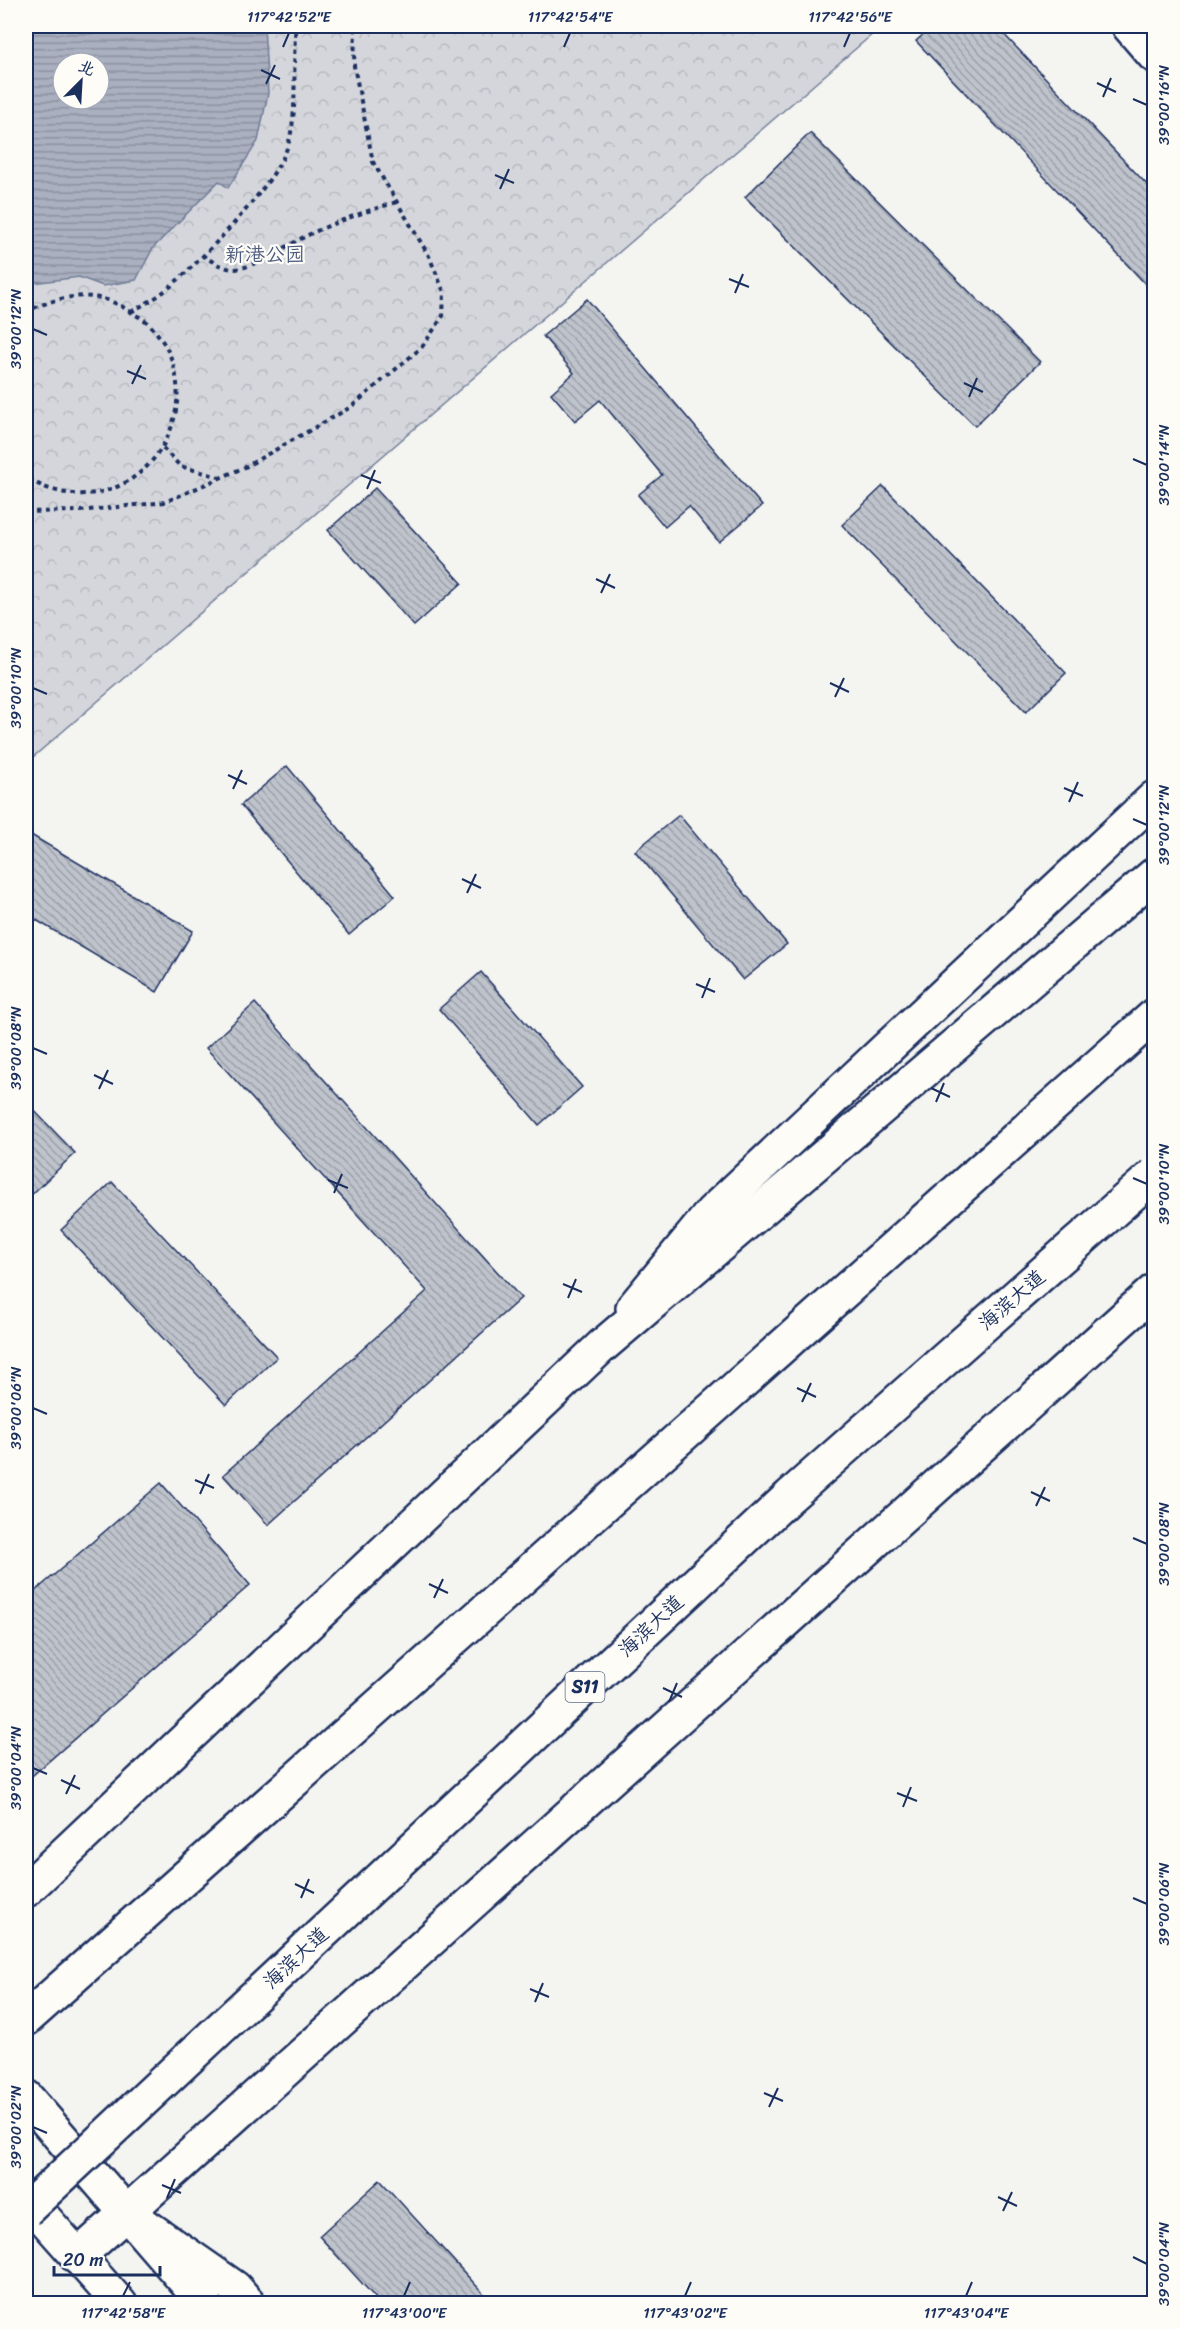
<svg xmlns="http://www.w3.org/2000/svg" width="1180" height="2329" viewBox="0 0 1180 2329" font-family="Sriracha,'LXGW WenKai TC',sans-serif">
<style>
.forest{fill:url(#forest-crowns);stroke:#78829c;stroke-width:1.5;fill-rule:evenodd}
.water{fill:url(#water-rules);stroke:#717c98;stroke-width:1.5;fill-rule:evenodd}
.building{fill:url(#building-back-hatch);stroke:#1b2f5e;stroke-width:1.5}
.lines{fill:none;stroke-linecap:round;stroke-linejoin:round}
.minor-casing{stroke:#1b2f5e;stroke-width:38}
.secondary-casing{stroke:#1b2f5e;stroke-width:38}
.primary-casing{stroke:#1b2f5e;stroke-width:38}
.motorway-casing{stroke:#1b2f5e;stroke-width:38}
.path{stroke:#1b2f5e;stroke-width:4;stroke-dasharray:4.5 4.5;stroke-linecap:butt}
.minor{stroke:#fdfcf7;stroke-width:33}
.secondary{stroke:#fdfcf7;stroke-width:33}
.primary{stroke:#fdfcf7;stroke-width:33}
.motorway{stroke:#fdfcf7;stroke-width:33}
.motorway-bridge-casing{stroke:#1b2f5e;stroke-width:38;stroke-linecap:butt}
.motorway-bridge{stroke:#fdfcf7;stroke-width:33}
.ticks{fill:none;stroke:#1b2f5e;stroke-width:2}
.labels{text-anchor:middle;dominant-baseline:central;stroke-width:4.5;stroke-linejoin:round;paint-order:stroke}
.shield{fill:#fdfcf7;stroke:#5f6c8c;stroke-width:1.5}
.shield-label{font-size:18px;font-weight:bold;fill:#1b2f5e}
.park-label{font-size:20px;fill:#49597d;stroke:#fdfcf7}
.street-label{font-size:20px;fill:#1b2f5e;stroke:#fdfcf7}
.neatline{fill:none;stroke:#1b2f5e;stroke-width:2}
.ticks-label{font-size:15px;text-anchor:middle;fill:#1b2f5e}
</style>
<defs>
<pattern id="forest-crowns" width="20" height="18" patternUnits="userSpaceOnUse" patternTransform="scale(1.5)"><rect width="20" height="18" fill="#d4d6db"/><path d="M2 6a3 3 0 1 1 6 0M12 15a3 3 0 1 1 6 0" fill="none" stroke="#b5b8be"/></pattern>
<pattern id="water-rules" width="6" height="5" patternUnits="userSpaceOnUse" patternTransform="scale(1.5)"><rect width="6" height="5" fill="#aab0bf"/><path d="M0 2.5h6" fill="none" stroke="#8a909e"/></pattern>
<pattern id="building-back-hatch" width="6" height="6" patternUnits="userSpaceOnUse" patternTransform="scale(1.5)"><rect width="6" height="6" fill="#bfc3cc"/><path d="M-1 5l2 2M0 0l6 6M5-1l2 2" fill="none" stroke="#9a9fa9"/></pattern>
</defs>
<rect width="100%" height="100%" fill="#f4f4f1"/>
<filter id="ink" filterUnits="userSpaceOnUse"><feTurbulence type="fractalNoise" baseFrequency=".0167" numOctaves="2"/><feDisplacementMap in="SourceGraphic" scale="12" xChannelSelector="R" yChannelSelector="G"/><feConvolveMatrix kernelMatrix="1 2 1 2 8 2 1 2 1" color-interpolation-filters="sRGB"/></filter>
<g filter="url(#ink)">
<path class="forest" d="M 26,26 L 882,26 L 26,763 ZM 63,63 L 99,63 L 99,99 L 63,99 Z"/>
<path class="water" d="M 26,26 L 264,26 L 268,93 L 258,141 L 228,188 L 219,181 L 153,248 L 136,280 L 103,286 L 79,277 L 26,284 ZM 63,63 L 99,63 L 99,99 L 63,99 Z"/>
<g class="building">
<polygon points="933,26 996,26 1154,192 1154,293 916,41"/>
<polygon points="810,133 1040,362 975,426 745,197"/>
<polygon points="587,299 762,506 719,542 689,506 665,527 638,495 662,475 600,400 575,421 551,393 574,373 543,336"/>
<polygon points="883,486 1066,673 1026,712 842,525"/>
<polygon points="375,488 462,583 414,626 328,530"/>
<polygon points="287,766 395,896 349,935 241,805"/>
<polygon points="679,815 787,944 743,980 635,851"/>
<polygon points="26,832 193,931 157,992 26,914"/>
<polygon points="481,972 582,1087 539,1125 439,1009"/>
<polygon points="255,1003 521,1298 268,1525 223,1475 427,1291 206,1048"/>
<polygon points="26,1102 75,1153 26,1200"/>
<polygon points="112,1182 277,1357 226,1405 61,1230"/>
<polygon points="161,1483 250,1585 26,1781 26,1599"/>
<polygon points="380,2180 493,2304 381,2304 319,2236"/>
</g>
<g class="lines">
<g class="minor-casing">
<g id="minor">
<polyline points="633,1308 712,1212 1154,798"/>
<polyline points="143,2224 235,2288 249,2304"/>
</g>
</g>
<g class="secondary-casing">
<polyline id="secondary" points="1129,26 1154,55"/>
</g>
<g class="primary-casing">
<g id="primary">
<polyline points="26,2097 205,2304"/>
<polyline points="26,2198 120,2304"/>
</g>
</g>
<g class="motorway-casing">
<g id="motorway">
<polyline points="26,1890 602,1346 1154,875"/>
<polyline points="26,2019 1154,1016"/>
<polyline points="77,2257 1154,1291"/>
</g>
</g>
<g class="path">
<path d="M 202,255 C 212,261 222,269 235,269 C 256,267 286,246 306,236 C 335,222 366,211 397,202"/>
<path d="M 26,312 C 59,295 96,288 129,311 C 135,315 143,318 148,323 C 221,397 147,521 50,489 C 42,487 33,481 26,477"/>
<path d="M 131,312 C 141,306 153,300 162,293 C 193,270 276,184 287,148 C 300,108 291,66 296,26"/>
<polyline points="163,448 180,466 219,477"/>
<polyline points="26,512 80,511 165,502 245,467 351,407 422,347 443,316 444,292 429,256 373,162 354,66 355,26"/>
</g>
<use href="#minor" class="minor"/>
<use href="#secondary" class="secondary"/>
<use href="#primary" class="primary"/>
<use href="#motorway" class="motorway"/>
<g class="motorway-bridge-casing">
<polyline id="motorway-bridge" points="26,2210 790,1496 1154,1175"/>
</g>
<use href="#motorway-bridge" class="motorway-bridge"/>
</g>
</g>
<path class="ticks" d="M 283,47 L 289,33M 564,47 L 570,33M 844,47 L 850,33M 261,70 L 280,79M 1097,83 L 1116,92M 266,84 L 275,65M 1103,97 L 1111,78M 1133,99 L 1147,105M 495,175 L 514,183M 500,189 L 509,169M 729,279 L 749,287M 735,293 L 743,274M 33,329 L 47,335M 127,371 L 146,379M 964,383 L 983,392M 132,384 L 141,365M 969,397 L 977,378M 1133,459 L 1147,465M 361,475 L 381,483M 367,489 L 375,470M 596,579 L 615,588M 601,593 L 610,574M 830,683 L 849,692M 33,688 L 47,694M 835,697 L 844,678M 228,775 L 247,784M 1064,788 L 1083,796M 233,789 L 242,770M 1069,802 L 1078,782M 1133,819 L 1147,825M 462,879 L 481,888M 467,893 L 476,874M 696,984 L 715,992M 702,998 L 710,978M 33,1048 L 47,1054M 94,1075 L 113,1084M 931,1088 L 950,1097M 99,1089 L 108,1070M 936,1102 L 944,1083M 1133,1178 L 1147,1184M 328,1180 L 348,1188M 334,1193 L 342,1174M 563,1284 L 582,1292M 568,1298 L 576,1279M 797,1388 L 816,1397M 802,1402 L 811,1383M 33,1408 L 47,1414M 195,1480 L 214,1488M 1031,1492 L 1050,1501M 200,1494 L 209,1474M 1036,1506 L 1045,1487M 1133,1538 L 1147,1544M 429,1584 L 448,1593M 434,1598 L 443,1579M 663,1688 L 682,1697M 669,1702 L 677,1683M 33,1768 L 47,1774M 61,1780 L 80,1789M 897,1793 L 917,1801M 66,1794 L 75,1775M 903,1807 L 911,1787M 295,1884 L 314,1893M 301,1898 L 309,1879M 1133,1898 L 1147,1904M 530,1989 L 549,1997M 535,2002 L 543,1983M 764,2093 L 783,2101M 769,2107 L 778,2088M 33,2127 L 47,2133M 162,2185 L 181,2193M 998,2197 L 1017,2206M 167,2198 L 175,2179M 1003,2211 L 1012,2192M 1133,2257 L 1147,2264M 123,2296 L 130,2282M 404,2296 L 410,2282M 685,2296 L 691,2282M 966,2296 L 972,2282"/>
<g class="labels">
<rect class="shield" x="565.5" y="1672" width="39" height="30" rx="4.5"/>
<g class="shield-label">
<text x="585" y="1687">S11</text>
</g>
<g class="park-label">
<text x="265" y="254">新港公园</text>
</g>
<g class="street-label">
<text transform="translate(1012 1300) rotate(-41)">海滨大道</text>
<text transform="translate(651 1626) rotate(-43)">海滨大道</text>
<text transform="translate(296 1958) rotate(-43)">海滨大道</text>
</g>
</g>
<rect width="1180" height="2329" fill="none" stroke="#fdfcf7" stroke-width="66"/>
<g transform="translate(81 81) rotate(24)"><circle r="28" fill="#fdfcf7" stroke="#a3aaba" stroke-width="1.5"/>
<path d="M0-4.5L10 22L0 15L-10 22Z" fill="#1b2f5e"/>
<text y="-9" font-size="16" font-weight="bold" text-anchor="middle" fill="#1b2f5e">北</text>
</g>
<path d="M54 2266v9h106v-9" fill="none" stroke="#1b2f5e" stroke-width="3"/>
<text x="63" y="2266" font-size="18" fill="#1b2f5e" stroke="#fdfcf7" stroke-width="4.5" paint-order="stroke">20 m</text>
<rect x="33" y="33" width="1114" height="2263" class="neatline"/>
<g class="ticks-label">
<text x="289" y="22">117°42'52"E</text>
<text x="570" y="22">117°42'54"E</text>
<text x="850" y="22">117°42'56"E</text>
<text transform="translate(1164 105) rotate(-90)" y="5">39°00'16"N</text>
<text transform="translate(16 329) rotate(-90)" y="5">39°00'12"N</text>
<text transform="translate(1164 465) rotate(-90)" y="5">39°00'14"N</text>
<text transform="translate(16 688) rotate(-90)" y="5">39°00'10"N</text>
<text transform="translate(1164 825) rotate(-90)" y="5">39°00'12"N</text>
<text transform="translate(16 1048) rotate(-90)" y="5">39°00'08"N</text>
<text transform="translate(1164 1184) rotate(-90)" y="5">39°00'10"N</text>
<text transform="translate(16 1408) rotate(-90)" y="5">39°00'06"N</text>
<text transform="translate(1164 1544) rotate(-90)" y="5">39°00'08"N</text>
<text transform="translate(16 1768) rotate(-90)" y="5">39°00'04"N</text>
<text transform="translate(1164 1904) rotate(-90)" y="5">39°00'06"N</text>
<text transform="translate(16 2127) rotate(-90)" y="5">39°00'02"N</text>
<text transform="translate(1164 2264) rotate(-90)" y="5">39°00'04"N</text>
<text x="123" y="2318">117°42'58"E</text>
<text x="404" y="2318">117°43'00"E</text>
<text x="685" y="2318">117°43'02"E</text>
<text x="966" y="2318">117°43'04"E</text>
</g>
</svg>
